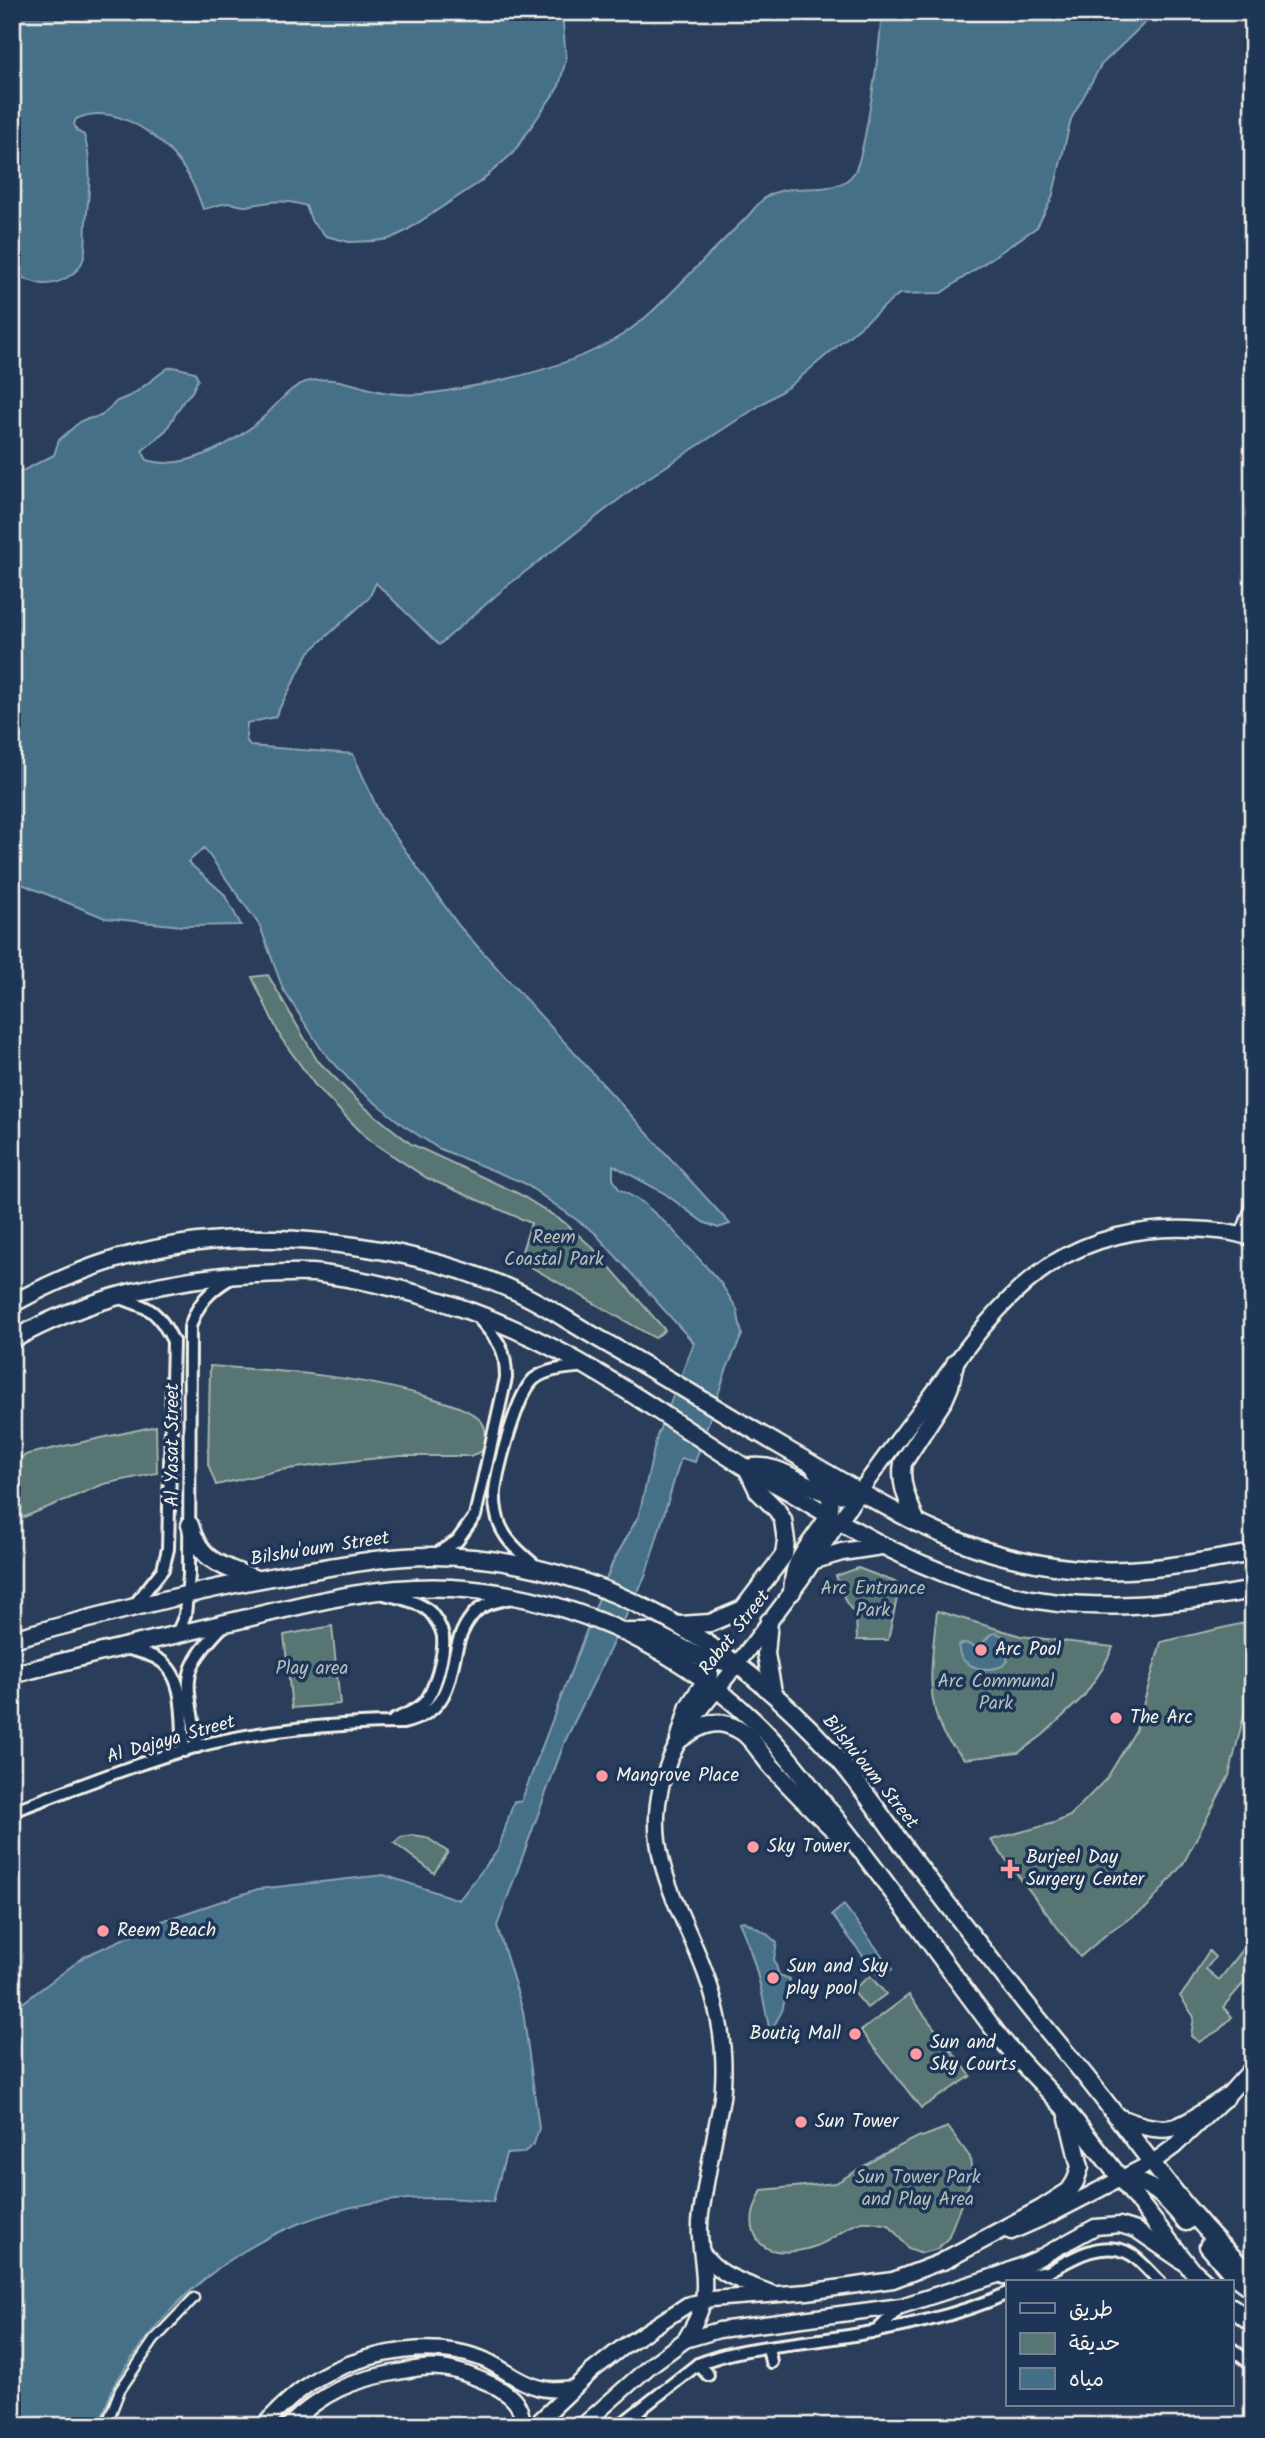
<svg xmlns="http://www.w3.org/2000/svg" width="1265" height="2438" viewBox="0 0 1265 2438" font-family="Kalam,'Playpen Sans Arabic',sans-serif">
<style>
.green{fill:#577573;stroke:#a6b3ae;stroke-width:2}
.water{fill:#446f88;stroke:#8aa3ae;stroke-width:2}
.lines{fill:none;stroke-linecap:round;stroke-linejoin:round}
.pedestrian-casing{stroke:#f4f1e8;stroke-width:13}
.minor-casing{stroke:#f4f1e8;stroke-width:16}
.tertiary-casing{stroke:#f4f1e8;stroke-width:19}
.secondary-casing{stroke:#f4f1e8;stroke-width:21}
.pedestrian{stroke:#1d3557;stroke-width:8}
.minor{stroke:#1d3557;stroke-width:10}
.tertiary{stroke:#1d3557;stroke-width:14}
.secondary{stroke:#1d3557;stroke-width:16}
.poi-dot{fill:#ff9aa2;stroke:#1d3557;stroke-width:2.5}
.labels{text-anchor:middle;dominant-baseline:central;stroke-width:7;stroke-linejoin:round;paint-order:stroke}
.park-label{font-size:19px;fill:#b5bfb9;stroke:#1d3557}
.street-label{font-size:19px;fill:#f4f1e8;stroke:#1d3557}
.poi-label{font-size:19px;fill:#f4f1e8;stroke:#1d3557;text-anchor:start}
</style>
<rect width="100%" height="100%" fill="#2a3e5b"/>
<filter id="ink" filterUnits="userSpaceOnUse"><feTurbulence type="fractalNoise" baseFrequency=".0143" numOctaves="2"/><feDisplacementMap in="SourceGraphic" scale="14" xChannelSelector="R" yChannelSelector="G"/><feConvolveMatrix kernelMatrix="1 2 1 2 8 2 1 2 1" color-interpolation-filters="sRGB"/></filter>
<g filter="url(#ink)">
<g class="green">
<polygon points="268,975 317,1060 362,1105 411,1144 519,1194 564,1222 593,1248 665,1330 655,1338 519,1260 531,1223 427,1178 369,1140 315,1085 281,1038 252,977"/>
<path d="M 210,1366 C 285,1371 360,1376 432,1398 C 447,1403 468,1408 480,1420 C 488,1427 485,1440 485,1450 L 470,1456 L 400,1456 L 360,1460 L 280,1470 L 216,1485 L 208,1464 Z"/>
<polygon points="156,1426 157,1473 104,1484 12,1522 12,1462 28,1454"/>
<polygon points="858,1568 900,1584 888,1640 857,1640 856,1616 846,1602 836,1576"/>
<path d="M 937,1611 L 1021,1636 L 1113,1647 L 1103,1668 L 1084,1696 L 1043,1735 L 1018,1753 L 964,1759 C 958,1751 948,1742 943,1733 C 924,1695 933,1651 937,1611 Z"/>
<polygon points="1253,1621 1253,1678 1229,1776 1183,1864 1147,1907 1109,1932 1080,1957 991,1840 1054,1823 1070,1816 1107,1778 1136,1730 1161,1642"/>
<polygon points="332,1626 340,1704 292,1708 284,1635"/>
<polygon points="412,1835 426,1837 448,1852 434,1873 394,1843 401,1837"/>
<path d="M 1253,1937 L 1253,1972 L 1223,2007 L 1232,2017 L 1219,2030 L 1199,2042 L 1191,2036 L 1194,2017 L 1180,1996 C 1194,1982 1197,1967 1209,1951 L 1215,1957 L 1206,1969 L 1219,1980 Z"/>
<polygon points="870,1976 886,1994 867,2008 852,1990"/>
<polygon points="909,1995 971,2076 921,2108 861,2031"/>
<path d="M 948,2127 L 970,2157 L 972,2176 L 948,2238 L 937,2249 L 922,2253 L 908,2248 L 889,2225 C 881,2224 869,2221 862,2222 C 848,2225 836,2237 823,2243 C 807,2251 770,2259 758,2240 C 747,2223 754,2207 762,2190 L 836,2183 L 884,2154 L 920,2136 L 922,2137 Z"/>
</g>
<g class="water">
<path d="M 12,12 L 562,12 L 566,59 L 559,86 L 513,153 L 480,182 L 404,232 L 389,239 L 375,241 L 349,242 L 326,236 L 312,222 L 306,206 C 285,198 268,202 246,206 C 241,206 236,204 230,203 C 221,203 212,208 203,209 C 199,197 194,186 188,175 C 167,140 118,100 76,119 L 74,124 L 77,131 L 84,135 C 93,165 89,192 86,222 C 85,234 87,249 83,260 C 78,275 57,285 43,284 C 32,283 21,277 12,272 Z"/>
<path d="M 881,12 L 1156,12 L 1101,65 L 1071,119 L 1052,198 L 1037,227 L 941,293 L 899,294 L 791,385 L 639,484 L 508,585 L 439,645 L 376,583 L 369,598 L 309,652 L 275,717 L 247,723 L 246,739 L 250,746 L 353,754 L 380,815 L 459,926 L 730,1224 L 718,1228 L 703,1222 L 664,1193 L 613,1165 L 613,1179 L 619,1189 L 642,1202 L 670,1227 L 720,1282 L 737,1309 L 742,1335 L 727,1368 L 695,1462 L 681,1458 L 645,1577 L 565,1741 L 497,1926 L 523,2011 L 539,2128 L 534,2144 L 523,2153 L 506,2154 L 493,2202 C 337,2181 199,2246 117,2381 C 109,2394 105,2411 99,2426 L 12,2426 L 12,2011 L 85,1956 L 165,1920 L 258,1889 L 384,1875 L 459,1900 L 498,1850 L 514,1801 L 521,1802 L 612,1564 L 639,1515 L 657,1436 L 694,1343 L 594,1232 L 524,1183 L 438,1148 L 403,1125 L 357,1088 L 322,1050 L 283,989 L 260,926 L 204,848 L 188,862 L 224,894 L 241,925 L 182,926 L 105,918 L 12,880 L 12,476 L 54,455 L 59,440 L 75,426 L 83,420 L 101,416 L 117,401 L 132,395 L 168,368 L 174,367 L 195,372 L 198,379 L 192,392 L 184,400 L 166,430 L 142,451 L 147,460 C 185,473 239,440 266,415 C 278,403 290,387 306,382 C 334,374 357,387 383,392 C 407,397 433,394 457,389 C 510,380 576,365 622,335 C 647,319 667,297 688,276 C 708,255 728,236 748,216 C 754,209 759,202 766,197 C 794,179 835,200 854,173 C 865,157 882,36 881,12 Z"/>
<path d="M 997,1633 L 1002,1636 L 1003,1648 L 1008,1661 C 998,1673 970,1671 961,1657 C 959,1654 959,1649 958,1645 L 966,1643 L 972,1646 L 980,1646 L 991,1634 Z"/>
<polygon points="844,1905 892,1969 880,1978 832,1915"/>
<path d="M 744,1921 L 766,1933 L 777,1943 L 774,1959 L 779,1975 L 790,1979 L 782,2011 L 770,2033 C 763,1995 755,1957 739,1922 Z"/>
</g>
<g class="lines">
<g class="pedestrian-casing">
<polyline id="pedestrian" points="106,2426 120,2390 154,2340 194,2298"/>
</g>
<g class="minor-casing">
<g id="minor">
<path d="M 117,1297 C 150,1308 157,1309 173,1341 L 168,1549 L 163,1569 L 132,1608"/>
<path d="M 436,1554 L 457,1541 L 475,1516 L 506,1378 C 506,1345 496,1339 476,1315"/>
<path d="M 538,1568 C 527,1558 511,1546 504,1533 C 497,1522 494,1504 495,1491 C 498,1467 517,1394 534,1379 C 548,1368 569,1368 586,1366"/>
<path d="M 384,1594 C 400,1598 418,1601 430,1612 C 436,1619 441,1627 443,1636 C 445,1653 435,1692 423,1704 C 414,1712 404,1715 394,1720"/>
<path d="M 177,1634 L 185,1615 L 189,1575 L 190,1327 C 197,1304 210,1290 231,1278"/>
<path d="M 124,1647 C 134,1651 147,1653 156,1658 C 187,1674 181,1720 184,1751"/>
<path d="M 197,1747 C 189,1681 174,1675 226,1623"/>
<path d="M 12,1811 C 73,1789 133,1764 195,1747 C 259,1730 337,1723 403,1723 C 467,1707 441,1653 472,1616 C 481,1604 497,1601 511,1598"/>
<polyline points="1004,2278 1043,2272"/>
<path d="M 1030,2282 C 1058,2268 1099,2234 1132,2255 C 1142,2262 1151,2273 1160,2282"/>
<polyline points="876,2332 901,2306"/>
<polyline points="768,2347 771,2362"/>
<polyline points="1232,2349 1253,2366"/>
<polyline points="698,2364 708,2375"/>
<path d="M 619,2426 L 698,2364 C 736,2348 779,2346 820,2340 C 881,2332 952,2319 1008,2293"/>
</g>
</g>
<g class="tertiary-casing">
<g id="tertiary">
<polyline points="1243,1235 1253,1209"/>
<polyline points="1011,2232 1054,2213 1153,2162 1175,2146 1226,2097 1253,2067"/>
<path d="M 702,2252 C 719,2277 745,2282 771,2293"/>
<path d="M 685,2340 C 692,2328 701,2314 703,2300 C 708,2272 696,2242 701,2214 C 705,2186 711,2157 716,2129 C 718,2115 723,2101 723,2086 C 725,2056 721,2023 712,1993 C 692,1923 642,1865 661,1787 C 671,1741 699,1712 727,1677 C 750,1647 774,1616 797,1585 C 813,1564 825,1541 841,1519 C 869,1477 900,1437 930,1397 C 965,1349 1002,1297 1051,1264 C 1092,1238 1141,1227 1189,1229 C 1211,1230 1232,1231 1253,1239"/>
<path d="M 263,2426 C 282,2405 304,2384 329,2372 C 375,2351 432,2341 480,2358 C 500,2365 516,2382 537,2387 C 548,2391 562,2389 574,2388"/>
<path d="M 288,2426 C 323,2392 351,2380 398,2372 C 412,2369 427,2366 441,2368 C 459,2370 477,2378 493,2385 C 510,2394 524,2405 522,2426"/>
<polyline points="534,2426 592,2371 624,2346 687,2305 711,2299 807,2292 893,2280 951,2258"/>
<polyline points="582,2426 651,2365 685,2340 719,2330 901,2306 1001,2274 1037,2259 1095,2227 1120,2225 1136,2230 1181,2261"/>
</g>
</g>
<g class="secondary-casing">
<g id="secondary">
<path d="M 12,1304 C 54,1281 96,1263 142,1252 C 257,1224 407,1243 515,1291 C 543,1303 569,1322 596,1337 C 664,1376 730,1417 798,1456 C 864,1494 932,1538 1008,1557 C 1045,1566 1088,1572 1127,1570 C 1169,1568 1212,1560 1253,1553"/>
<path d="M 12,1340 C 85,1299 172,1277 255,1274 C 277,1274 300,1271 322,1274 C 388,1283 453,1302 514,1329 C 596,1365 668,1419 743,1466 C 759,1476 775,1483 790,1492 C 859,1534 922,1571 1001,1592 C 1083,1615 1170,1605 1253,1590"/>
<path d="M 747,1468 C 790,1459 813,1506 859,1492"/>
<path d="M 917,1523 C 909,1503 899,1484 903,1463 L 944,1400 L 950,1386 L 955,1363"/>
<path d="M 190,1525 C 200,1563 224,1566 256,1579"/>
<polyline points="815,1560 842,1552 881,1546"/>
<path d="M 792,1592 C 793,1583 793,1573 797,1565 C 815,1525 851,1516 815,1469"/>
<polyline points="769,1621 766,1654 773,1692"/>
<polyline points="680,1625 710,1623 743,1609 784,1555 786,1541 783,1520 777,1510 758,1491 747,1468"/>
<polyline points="628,1632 651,1632 700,1657 734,1664"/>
<path d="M 12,1639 C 113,1612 215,1585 318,1569 C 357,1563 395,1555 435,1556 C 590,1558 728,1637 831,1751 C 862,1785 888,1826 916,1863 C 970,1934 1025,2004 1082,2072 C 1138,2141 1186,2217 1253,2276"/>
<path d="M 12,1675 C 84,1655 157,1639 230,1622 C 302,1605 377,1584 451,1588 C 564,1594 671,1643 753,1720 C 782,1747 805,1780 830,1811 C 888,1883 941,1959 996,2032 C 1017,2060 1043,2084 1066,2110 C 1109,2162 1149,2216 1191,2269 L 1206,2282"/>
<path d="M 679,1740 C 691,1732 703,1723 719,1723 C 727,1724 737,1728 744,1733 C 756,1743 762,1756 772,1767 C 793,1790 815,1812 837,1833"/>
<polyline points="679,1740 689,1706 710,1674"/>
<path d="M 1120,2118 C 1174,2140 1181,2126 1226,2097"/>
<path d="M 1121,2179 C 1152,2180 1167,2200 1186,2222"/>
<polyline points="1208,2246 1234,2276 1253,2290"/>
<polyline points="943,2261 1041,2209 1069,2191 1075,2182 1080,2167 1068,2118"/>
<polyline points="1232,2307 1253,2324"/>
</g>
</g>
<use href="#pedestrian" class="pedestrian"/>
<use href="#minor" class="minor"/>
<use href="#tertiary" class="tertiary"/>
<use href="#secondary" class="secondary"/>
</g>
</g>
<g class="poi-dot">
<circle cx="981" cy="1650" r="7"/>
<circle cx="1116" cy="1718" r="7"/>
<circle cx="602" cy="1776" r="7"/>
<circle cx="753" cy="1847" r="7"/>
<path d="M1006.5 1858.5h7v7h7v7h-7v7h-7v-7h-7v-7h7z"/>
<circle cx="103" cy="1931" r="7"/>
<circle cx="773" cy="1978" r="7"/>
<circle cx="855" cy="2034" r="7"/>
<circle cx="916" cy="2054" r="7"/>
<circle cx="801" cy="2122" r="7"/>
</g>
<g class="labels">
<g class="park-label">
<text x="554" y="1238">Reem<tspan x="554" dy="22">Coastal Park</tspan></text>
<text x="873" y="1589">Arc Entrance<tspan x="873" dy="22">Park</tspan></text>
<text x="312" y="1669">Play area</text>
<text x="996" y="1682">Arc Communal<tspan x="996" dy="22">Park</tspan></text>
<text x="918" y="2178">Sun Tower Park<tspan x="918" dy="22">and Play Area</tspan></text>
</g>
<g class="street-label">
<text transform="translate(173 1445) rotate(-90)">Al Yasat Street</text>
<text transform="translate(320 1549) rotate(-9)">Bilshu'oum Street</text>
<text transform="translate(735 1633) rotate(-52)">Rabat Street</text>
<text transform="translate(171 1740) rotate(-16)">Al Dajaya Street</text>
<text transform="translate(870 1772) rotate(51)">Bilshu'oum Street</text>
</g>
<g class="poi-label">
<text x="995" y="1650">Arc Pool</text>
<text x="1130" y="1718">The Arc</text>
<text x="616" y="1776">Mangrove Place</text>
<text x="767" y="1847">Sky Tower</text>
<text x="1026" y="1858">Burjeel Day<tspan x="1026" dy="22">Surgery Center</tspan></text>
<text x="117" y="1931">Reem Beach</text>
<text x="787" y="1967">Sun and Sky<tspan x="787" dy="22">play pool</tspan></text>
<text x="841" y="2034" text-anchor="end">Boutiq Mall</text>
<text x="930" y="2043">Sun and<tspan x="930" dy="22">Sky Courts</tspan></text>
<text x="815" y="2122">Sun Tower</text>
</g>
</g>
<rect width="1265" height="2438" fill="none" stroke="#1d3557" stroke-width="42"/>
<rect x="21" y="21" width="1223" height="2396" fill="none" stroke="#f4f1e8" stroke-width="2.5" filter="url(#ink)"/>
<rect x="1006" y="2280" width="228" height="126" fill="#1d3557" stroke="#738091" stroke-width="2"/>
<rect x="1020" y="2303" width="35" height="10" fill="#1d3557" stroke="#738091" stroke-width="2"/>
<text x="1069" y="2316" font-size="21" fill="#f4f1e8">طريق</text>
<rect x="1020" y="2333" width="35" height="21" fill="#577573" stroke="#738091" stroke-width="2"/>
<text x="1069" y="2350" font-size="21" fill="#f4f1e8">حديقة</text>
<rect x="1020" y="2368" width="35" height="21" fill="#446f88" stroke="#738091" stroke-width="2"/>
<text x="1069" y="2386" font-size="21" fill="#f4f1e8">مياه</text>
</svg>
